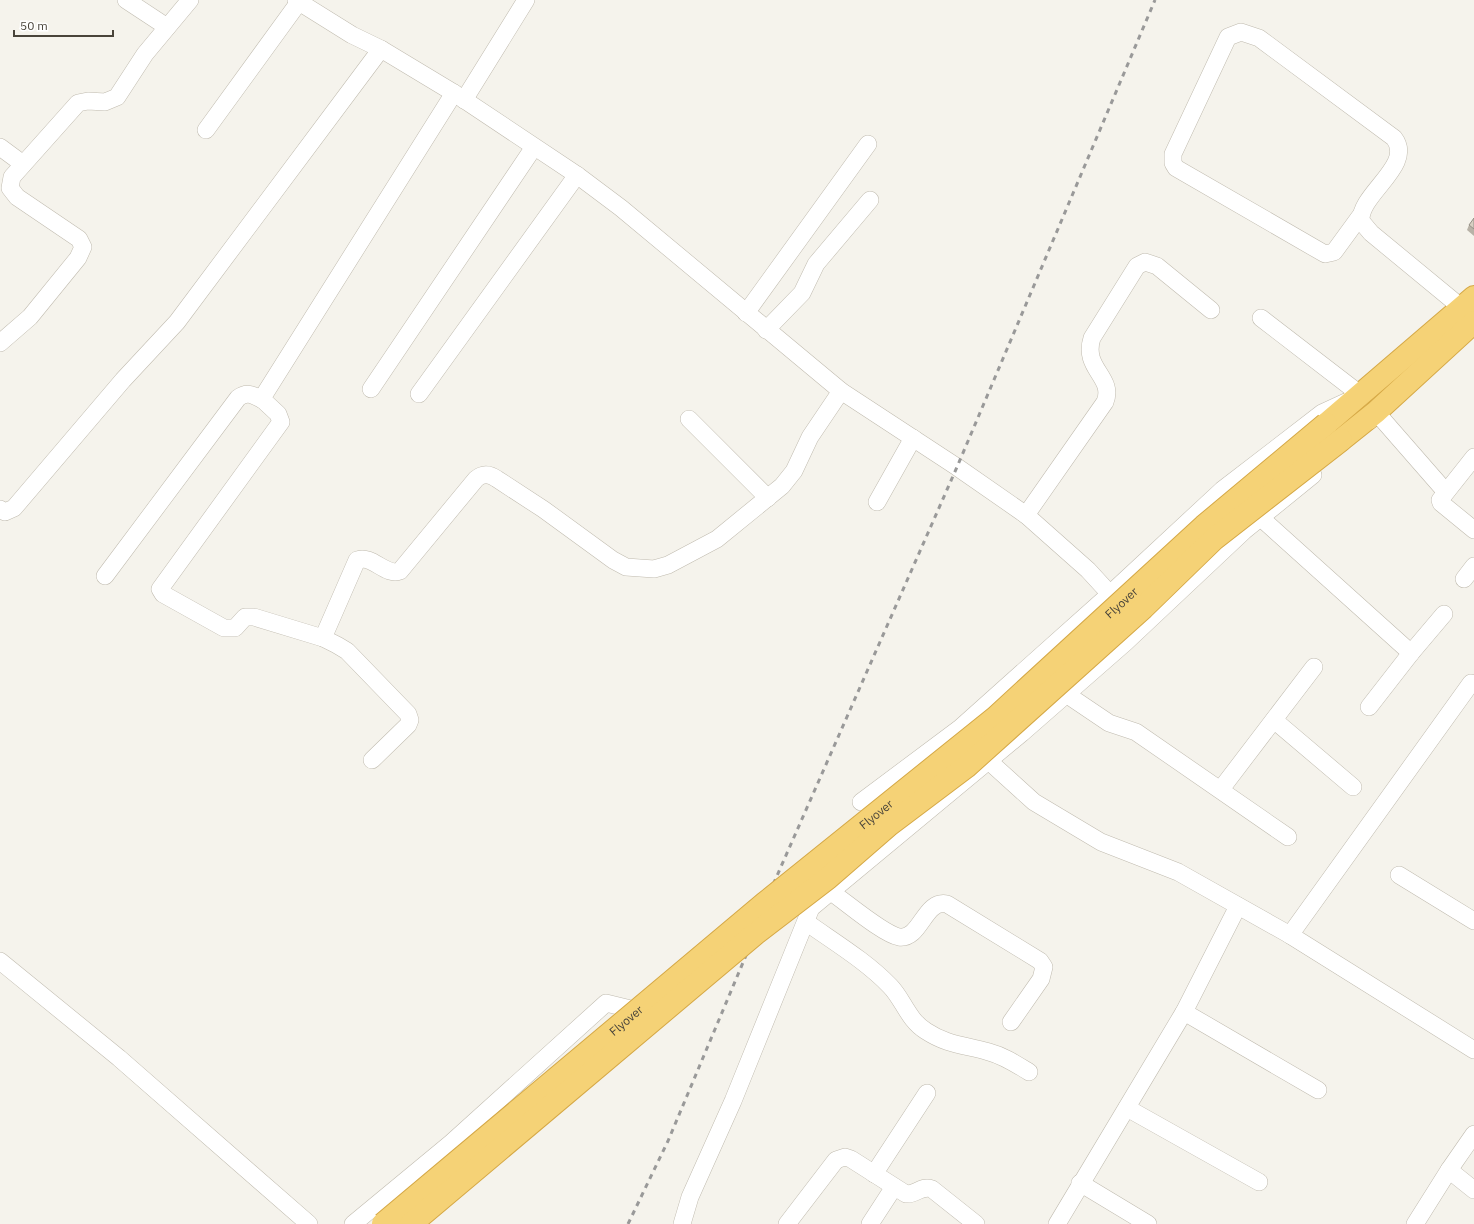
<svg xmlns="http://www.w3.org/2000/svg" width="1474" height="1224" viewBox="0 0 1474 1224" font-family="'IBM Plex Sans',sans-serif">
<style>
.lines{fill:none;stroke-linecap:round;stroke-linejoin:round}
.minor-casing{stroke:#c0bbaf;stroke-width:18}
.highway-casing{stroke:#d5a846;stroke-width:24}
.minor{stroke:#fff;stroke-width:17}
.highway{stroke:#f5d276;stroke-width:22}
.rail{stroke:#999;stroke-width:3;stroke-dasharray:5 5;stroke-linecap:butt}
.highway-bridge-casing{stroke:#d5a846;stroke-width:24;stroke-linecap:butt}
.highway-bridge{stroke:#f5d276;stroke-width:22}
.wall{fill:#b8b2a7}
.building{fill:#d6cfc2;stroke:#969188}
.labels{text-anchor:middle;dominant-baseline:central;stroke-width:3.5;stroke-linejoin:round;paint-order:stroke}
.street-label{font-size:12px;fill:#49443a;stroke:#fff}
</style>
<rect width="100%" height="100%" fill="#f5f3ec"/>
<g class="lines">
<g class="minor-casing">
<g id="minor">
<polyline points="126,0 167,27"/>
<polyline points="296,0 352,35 381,49 454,93 577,175 621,208 841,391 957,467 1026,515 1088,570 1110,594"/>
<polyline points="464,100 526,0"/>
<polyline points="206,130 299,2"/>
<polyline points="0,147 23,164"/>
<path d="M 1361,215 L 1334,252 L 1325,254 L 1176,168 L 1173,163 L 1173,154 L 1228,37 L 1241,32 L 1259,38 L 1394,138 C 1415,165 1359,194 1361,221 L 1371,233 L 1462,308"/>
<polyline points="746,313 868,144"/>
<polyline points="766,330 802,293 816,264 870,200"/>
<polyline points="0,343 30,317 78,258 83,247 79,239 17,197 10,188 12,177 78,103 88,101 105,102 117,97 145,54 190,0"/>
<polyline points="371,389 534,147"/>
<polyline points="419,394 577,175"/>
<polyline points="689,419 768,498"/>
<polyline points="1369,421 1376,412 1445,491"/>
<polyline points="1474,457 1440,500 1441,503 1474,530"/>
<polyline points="877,502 913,438"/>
<polyline points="0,509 5,512 14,508 123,380 177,322 381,49"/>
<path d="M 1026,515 L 1105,402 C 1115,377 1082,369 1092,338 L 1137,266 L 1145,262 L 1157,266 L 1211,310"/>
<polyline points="1261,518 1411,653"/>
<path d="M 105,576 L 238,398 C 247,391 253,395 263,400"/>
<polyline points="1464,579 1474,566"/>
<path d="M 323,638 L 357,560 C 372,554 386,577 400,571 L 476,479 C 483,473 490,474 497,479 L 543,509 L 613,560 L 626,567 L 654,569 L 668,565 L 717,539 L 782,486 L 794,471 L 810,437 L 841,391"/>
<polyline points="1066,694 1109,723 1136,732 1288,837"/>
<polyline points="1369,707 1411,653 1444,614"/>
<polyline points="1274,720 1353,787"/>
<polyline points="981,754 1034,802 1101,842 1178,872 1290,935 1474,1050"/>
<polyline points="372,760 408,725 410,720 408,714 347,651 337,645 323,638 254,617 245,617 235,628 224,628 163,594 160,589 281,422 278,414 263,400 264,395 454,93"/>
<polyline points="1221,789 1314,667"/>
<polyline points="861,802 960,728 1110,594 1222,490 1322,413 1361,395 1261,318"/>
<polyline points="1399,875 1474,921"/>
<path d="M 831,892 C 846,902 883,934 899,937 C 921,940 924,899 947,904 L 1040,961 L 1044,967 L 1041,979 L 1011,1022"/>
<path d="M 806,922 C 834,942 866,961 890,986 C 903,999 908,1020 926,1031 C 947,1045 965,1045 989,1052 C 1004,1056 1016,1064 1029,1072"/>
<polyline points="1290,935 1471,683"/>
<polyline points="0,961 119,1058 309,1224"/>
<polyline points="1184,1012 1318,1090"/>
<polyline points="1127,1108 1259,1182"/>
<polyline points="1449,1170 1474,1190"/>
<polyline points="874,1174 927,1093"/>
<polyline points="1080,1183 1148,1224"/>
<polyline points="353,1224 451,1143 606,1003 647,1013"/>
<polyline points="682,1224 690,1197 733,1101 811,908 1022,733 1126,642 1244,531 1313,475"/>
<path d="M 787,1224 L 836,1160 L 845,1157 L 851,1159 L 906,1194 C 916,1195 921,1185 932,1189 L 976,1224"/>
<polyline points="870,1224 894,1187"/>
<polyline points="1057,1224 1184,1012 1238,906"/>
<polyline points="1415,1224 1449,1170 1474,1134"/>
</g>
</g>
<g class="highway-casing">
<g id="highway">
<polyline points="1326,424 1474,297"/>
<polyline points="1341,440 1376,412 1474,322"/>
</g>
</g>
<use href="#minor" class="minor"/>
<use href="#highway" class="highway"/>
<polyline class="rail" points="628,1224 668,1141 755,934 765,903 957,467 1155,0"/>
<g class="highway-bridge-casing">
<g id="highway-bridge">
<path id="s1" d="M 383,1224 L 765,903 L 996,717 L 1204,526 L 1326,424"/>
<polyline points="411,1224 755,934 828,878 889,825 966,767 1143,608 1214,539 1341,440"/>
</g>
</g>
<use href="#highway-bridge" class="highway-bridge"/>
</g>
<polygon class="wall" points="1474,218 1474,236 1467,230 1469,225"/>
<polygon class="building" points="1474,218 1474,229 1469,225"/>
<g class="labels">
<g class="street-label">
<text stroke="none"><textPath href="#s1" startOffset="965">Flyover</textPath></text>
<text stroke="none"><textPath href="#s1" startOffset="641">Flyover</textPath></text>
<text stroke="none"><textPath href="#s1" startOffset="317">Flyover</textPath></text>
</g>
</g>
<path d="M14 30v6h99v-6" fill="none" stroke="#49443a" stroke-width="2"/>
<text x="20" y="30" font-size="12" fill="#49443a" stroke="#ffffff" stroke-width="3" paint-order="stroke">50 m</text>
</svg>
